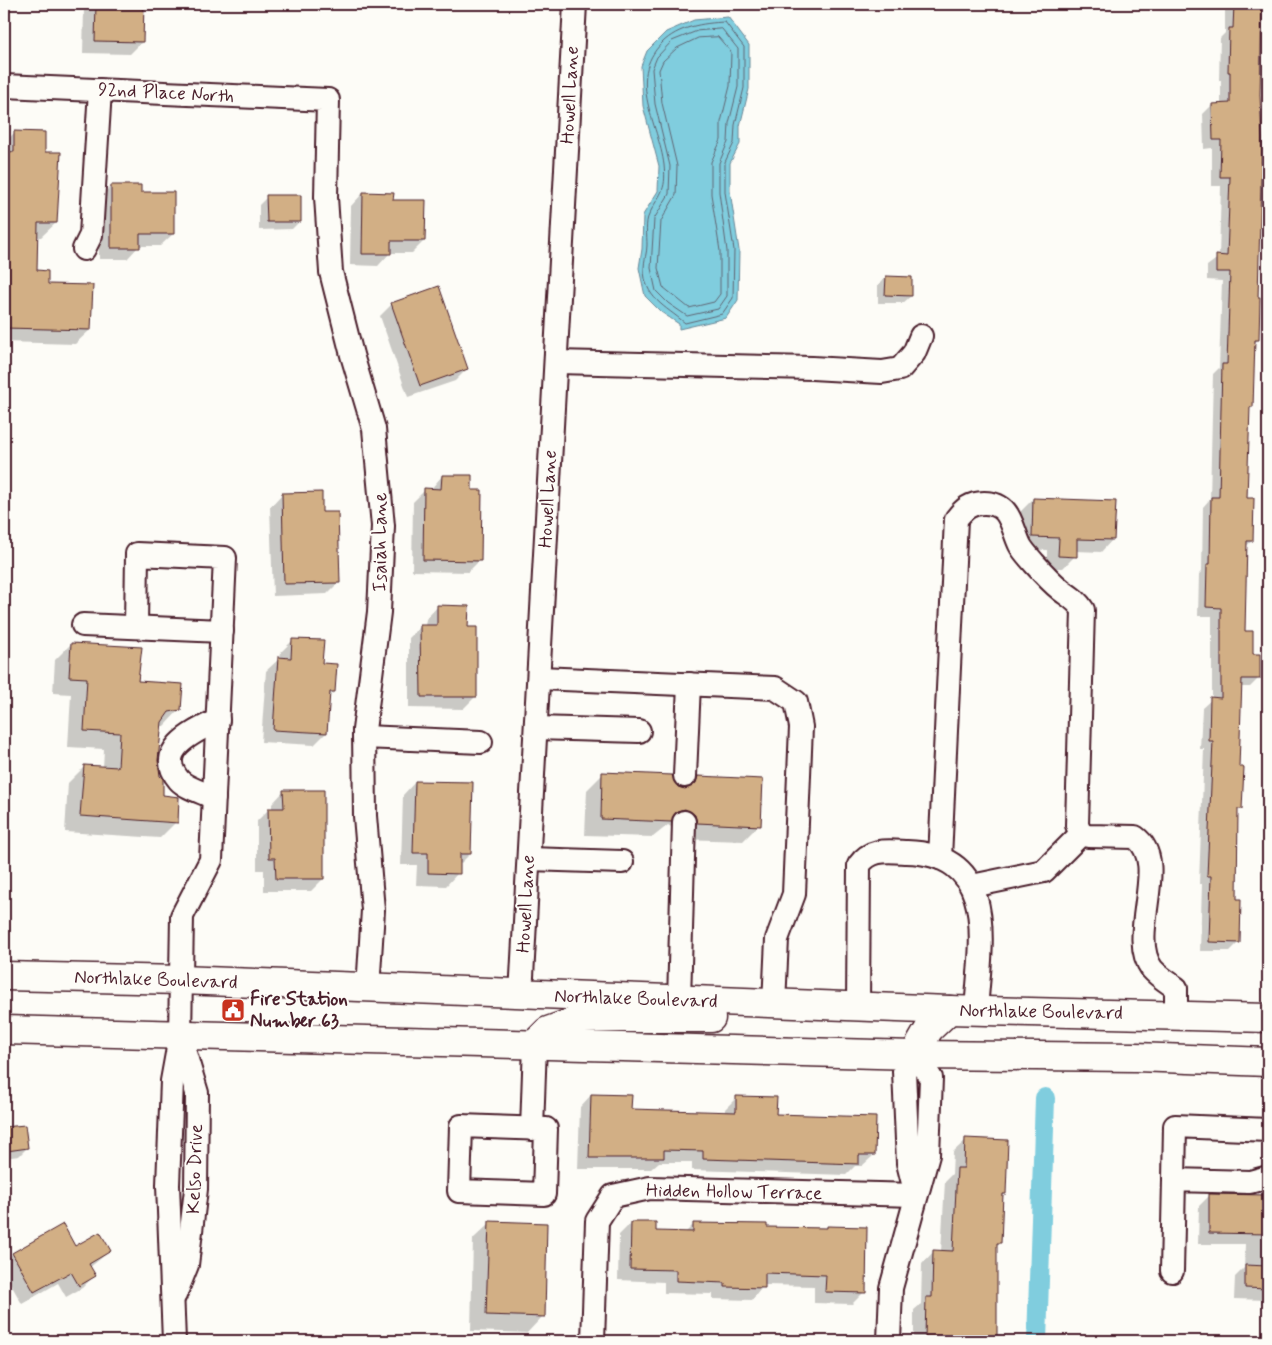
<svg xmlns="http://www.w3.org/2000/svg" width="1272" height="1345" viewBox="0 0 1272 1345" font-family="Mynerve,sans-serif">
<style>
.water{fill:#80cdde;stroke:#6a8796}
.shadow{fill:#0003}
.lines{fill:none;stroke-linecap:round;stroke-linejoin:round}
.shore{stroke:#606573;stroke-width:1}
.canal{stroke:#80cdde;stroke-width:20}
.building{fill:#d2af85;stroke:#4a1f2b}
.minor-casing{stroke:#4a1f2b;stroke-width:26}
.major-casing{stroke:#4a1f2b;stroke-width:31}
.minor{stroke:#fdfcf7;stroke-width:22}
.major{stroke:#fdfcf7;stroke-width:28}
.labels{text-anchor:middle;dominant-baseline:central;stroke-width:4;stroke-linejoin:round;paint-order:stroke}
.street-label{font-size:19px;fill:#4a1f2b;stroke:#fdfcf7}
.poi-label{font-size:19px;font-weight:bold;fill:#4a1f2b;stroke:#fdfcf7;text-anchor:start}
</style>
<rect width="100%" height="100%" fill="#fdfcf7"/>
<filter id="ink" filterUnits="userSpaceOnUse"><feTurbulence type="fractalNoise" baseFrequency=".02" numOctaves="2"/><feDisplacementMap in="SourceGraphic" scale="10" xChannelSelector="R" yChannelSelector="G"/><feConvolveMatrix kernelMatrix="1 2 1 2 8 2 1 2 1" color-interpolation-filters="sRGB"/></filter>
<g filter="url(#ink)">
<polygon class="water" points="728,17 749,45 749,89 740,126 740,144 730,163 730,191 739,250 738,300 726,318 679,329 679,324 661,312 645,296 639,268 642,249 643,215 658,191 659,166 643,106 641,66 647,51 666,32 694,20"/>
<g class="shadow">
<polygon points="79,4 133,4 142,42 130,54 83,53 84,9 79,9"/>
<polygon points="1225,4 1267,4 1261,12 1258,340 1253,344 1252,407 1249,410 1246,499 1252,541 1245,547 1244,632 1259,678 1250,687 1240,687 1238,768 1240,808 1237,812 1236,900 1239,942 1230,951 1200,951 1202,884 1199,884 1204,749 1200,749 1202,708 1212,699 1212,616 1198,616 1199,574 1202,571 1203,507 1210,499 1213,374 1219,368 1222,281 1207,280 1207,266 1219,257 1221,186 1212,186 1212,148 1204,149 1203,114 1212,105 1221,105 1221,80 1219,80 1220,38 1225,33"/>
<polygon points="15,132 56,223 41,237 36,237 35,272 90,330 75,344 4,342 4,143"/>
<polygon points="111,186 139,193 173,234 160,246 139,246 127,259 99,259 99,198"/>
<polygon points="363,193 392,201 424,241 412,253 390,253 378,266 350,265 351,206"/>
<polygon points="267,197 300,221 292,229 259,230 259,205"/>
<polygon points="886,277 911,296 903,303 878,303 878,285"/>
<polygon points="392,304 467,369 455,381 408,397 380,316"/>
<polygon points="442,476 471,491 480,560 468,572 412,571 413,502 425,490 430,490"/>
<polygon points="282,494 321,513 339,582 327,594 273,596 270,507"/>
<polygon points="1033,499 1113,539 1101,552 1076,551 1075,556 1063,568 1047,568 1047,550 1020,549 1021,511"/>
<polygon points="438,606 467,628 475,697 463,709 409,708 409,638 421,626 425,626 426,619"/>
<polygon points="293,640 321,664 334,692 329,697 326,733 314,745 261,742 266,671 280,658 281,652"/>
<polygon points="71,644 180,709 164,726 160,726 157,760 162,796 176,822 160,838 65,832 68,783 84,767 103,768 104,749 68,747 71,694 53,693 55,660"/>
<polygon points="603,774 687,789 699,778 759,825 743,841 681,839 679,832 668,825 653,837 585,835 587,790"/>
<polygon points="415,782 470,854 459,865 458,873 446,886 416,885 417,865 401,865 403,795"/>
<polygon points="284,791 323,879 311,891 264,891 264,870 257,870 257,821 269,809 272,809 272,804"/>
<polygon points="591,1095 630,1110 725,1113 725,1109 737,1097 775,1115 874,1155 862,1166 855,1166 846,1175 692,1170 692,1162 659,1162 651,1169 578,1169 580,1107"/>
<polygon points="5,1128 27,1148 19,1156 4,1158"/>
<polygon points="966,1140 1005,1194 1002,1197 1000,1242 995,1247 996,1339 993,1341 914,1341 914,1310 921,1304 922,1264 934,1251 941,1252 945,1181 952,1174 953,1152"/>
<polygon points="1210,1195 1268,1196 1268,1300 1234,1299 1235,1277 1244,1268 1245,1244 1198,1244 1199,1206"/>
<polygon points="490,1223 543,1316 527,1333 471,1331 473,1239"/>
<polygon points="631,1223 654,1232 685,1233 694,1224 826,1230 864,1292 852,1304 814,1303 814,1286 764,1285 752,1300 713,1299 713,1294 664,1293 664,1282 618,1280 619,1235"/>
<polygon points="62,1226 75,1248 110,1251 89,1268 94,1276 82,1288 66,1297 58,1283 22,1304 4,1272 4,1263 12,1254"/>
</g>
<g class="lines">
<g class="shore">
<path d="M 725,22 L 744,47 L 744,88 L 735,125 L 734,143 L 725,162 L 725,192 L 734,250 L 733,298 L 722,314 L 685,323 C 665,306 644,298 644,268 C 644,260 647,253 647,245 C 647,236 645,222 649,215 C 659,193 667,193 664,165 C 659,124 626,79 662,43 C 678,27 702,23 725,22 Z"/>
<polygon points="722,29 738,49 738,87 729,123 728,142 719,163 719,192 727,251 727,296 718,309 687,316 668,303 656,291 651,268 654,219 669,194 670,166 655,104 652,69 657,57 672,41 697,31"/>
<polygon points="718,37 731,52 730,86 721,122 721,140 711,162 711,194 720,251 720,294 714,302 689,308 663,287 658,268 661,221 676,195 677,166 662,103 659,70 663,61 677,48 698,38"/>
</g>
<polyline class="canal" points="1037,1341 1045,1098"/>
</g>
<g class="building">
<polygon points="96,4 144,4 143,42 95,41"/>
<polygon points="1234,4 1262,4 1260,95 1262,139 1258,297 1260,297 1259,340 1255,340 1253,407 1250,407 1247,498 1254,498 1253,541 1247,541 1245,631 1253,631 1253,654 1260,654 1260,679 1242,679 1239,767 1244,767 1242,809 1238,809 1237,899 1241,899 1240,943 1209,942 1211,876 1207,876 1213,741 1209,741 1210,697 1221,698 1221,608 1206,607 1207,564 1210,564 1211,497 1219,497 1222,364 1227,364 1230,272 1216,272 1216,255 1227,256 1230,177 1220,177 1221,140 1213,140 1212,104 1230,103 1230,72 1228,72 1229,28 1233,28"/>
<polygon points="14,131 45,132 45,152 61,152 57,223 38,223 37,270 48,271 48,284 93,285 91,330 4,328 4,151 14,152"/>
<polygon points="111,185 141,185 141,192 174,192 174,234 140,234 140,248 111,248"/>
<polygon points="363,192 394,193 393,200 426,200 425,241 391,241 391,254 362,254"/>
<polygon points="266,195 301,195 301,222 267,222"/>
<polygon points="886,276 912,277 912,296 885,295"/>
<polygon points="439,286 468,369 420,386 391,303"/>
<polygon points="442,475 472,475 472,490 482,490 481,561 423,560 424,488 441,489"/>
<polygon points="322,492 322,512 338,512 340,583 284,584 282,493"/>
<polygon points="1033,498 1116,501 1114,540 1077,539 1077,557 1058,556 1059,538 1032,537"/>
<polygon points="437,605 469,606 468,627 477,627 477,697 421,697 420,625 437,625"/>
<polygon points="292,639 324,640 322,663 337,664 335,692 330,692 327,733 273,730 278,657 291,658"/>
<polygon points="71,643 142,647 138,681 183,684 181,710 169,712 162,722 158,760 160,776 163,779 163,795 179,797 178,823 80,816 84,765 118,767 120,733 84,731 87,678 69,677"/>
<polygon points="602,772 672,775 678,787 685,789 696,783 698,776 763,779 761,826 697,823 695,815 685,809 677,811 671,822 601,819"/>
<polygon points="415,781 473,782 471,854 460,854 460,874 428,873 428,853 413,853"/>
<polygon points="283,790 324,790 324,879 276,879 275,858 269,858 268,808 284,808"/>
<polygon points="591,1094 632,1095 631,1109 736,1112 736,1096 777,1097 776,1114 876,1117 875,1155 859,1155 859,1164 703,1159 703,1151 664,1150 664,1158 589,1158"/>
<polygon points="25,1125 28,1148 7,1151 4,1127"/>
<polygon points="965,1138 1008,1140 1006,1194 1003,1194 1001,1243 997,1243 997,1339 925,1338 926,1297 932,1297 933,1250 953,1251 957,1168 964,1168"/>
<polygon points="1209,1194 1268,1195 1268,1234 1209,1233"/>
<polygon points="489,1221 547,1223 545,1317 486,1315"/>
<polygon points="631,1222 656,1222 656,1231 693,1232 693,1223 767,1224 767,1227 827,1228 827,1226 867,1227 866,1293 825,1292 826,1275 765,1273 765,1288 725,1287 725,1283 676,1281 676,1270 630,1269"/>
<polygon points="63,1224 75,1246 100,1232 111,1251 89,1264 96,1276 79,1286 71,1272 34,1292 12,1253"/>
<polygon points="1245,1265 1268,1266 1268,1289 1245,1288"/>
</g>
<g class="lines">
<g class="minor-casing">
<g id="minor">
<polyline points="4,86 328,100 326,197 331,272 352,355 374,429 383,526 379,612 364,730 365,816 373,910 368,989"/>
<polyline points="84,249 91,235 100,90"/>
<polyline points="556,362 812,368 882,372 900,369 914,353 921,336"/>
<polyline points="83,625 222,631"/>
<polyline points="136,626 137,554 225,558 211,860 182,916 180,1037 172,1081 168,1185 174,1341"/>
<polyline points="539,678 775,688 796,702 801,727 794,894 777,939 774,1004"/>
<polyline points="536,728 639,731"/>
<polyline points="364,737 481,742"/>
<polyline points="685,776 689,684"/>
<path d="M 214,798 C 205,793 186,788 179,780 C 153,749 196,731 218,720"/>
<path d="M 940,858 L 956,519 C 964,509 970,503 984,503 C 1011,503 1011,526 1020,545 C 1023,551 1029,557 1034,563 C 1042,572 1051,582 1061,590 C 1070,597 1077,600 1083,610 L 1077,825 L 1081,834 L 1088,836 L 1135,837 C 1171,863 1126,934 1152,969 C 1159,977 1168,982 1176,988 L 1176,1015"/>
<polyline points="529,859 622,862"/>
<polyline points="972,886 1044,871 1081,834"/>
<polyline points="521,995 575,4"/>
<polyline points="679,1001 684,822"/>
<path d="M 858,1007 L 859,865 C 871,848 887,851 907,852 C 1001,855 980,946 976,1011"/>
<polygon points="461,1126 546,1129 544,1194 459,1191"/>
<polyline points="532,1129 535,1044"/>
<polyline points="1174,1180 1175,1126 1268,1130"/>
<polyline points="1172,1271 1174,1180 1250,1182 1268,1177"/>
<polyline points="175,1295 187,1265 196,1189 197,1093 181,1040"/>
<polyline points="593,1341 597,1221 613,1196 650,1188 916,1195"/>
<polyline points="889,1341 891,1288 928,1155 931,1078 914,1055 904,1071 908,1163 916,1195"/>
</g>
</g>
<g class="major-casing">
<g id="major">
<polyline points="4,976 181,980 949,1010 1268,1018"/>
<polyline points="4,1030 914,1055 1136,1057 1268,1062"/>
<polyline points="535,1044 548,1031 584,1018 711,1018"/>
<polyline points="914,1055 929,1029 949,1010"/>
</g>
</g>
<use href="#minor" class="minor"/>
<use href="#major" class="major"/>
</g>
</g>
<defs>
<g id="civic-square" transform="scale(1.25)"><rect x="-9" y="-9" width="18" height="18" rx="4" fill="#c8321e" stroke="#fdfcf7"/><path d="M-.6-6.5H3V-4.5H.6V-3L4-1V1h2V6H-6V1h2V-1L-.6-3ZM-1.2 2.5V6h2.4V2.5Z" fill="#fff"/></g>
</defs>
<g fill-rule="evenodd">
<use href="#civic-square" x="233" y="1010"/>
</g>
<g class="labels">
<g class="street-label">
<text transform="translate(166 93) rotate(3)">92nd Place North</text>
<text transform="translate(570 95) rotate(-87)">Howell Lane</text>
<text transform="translate(548 499) rotate(-87)">Howell Lane</text>
<text transform="translate(380 542) rotate(-90)">Isaiah Lane</text>
<text transform="translate(526 904) rotate(-87)">Howell Lane</text>
<text transform="translate(156 980) rotate(2)">Northlake Boulevard</text>
<text transform="translate(636 999) rotate(2)">Northlake Boulevard</text>
<text transform="translate(1041 1012) rotate(1)">Northlake Boulevard</text>
<text transform="translate(195 1169) rotate(-88)">Kelso Drive</text>
<text transform="translate(734 1192) rotate(1)">Hidden Hollow Terrace</text>
</g>
<g class="poi-label">
<text x="250" y="999">Fire Station<tspan x="250" dy="22">Number 63</tspan></text>
</g>
</g>
<rect width="1272" height="1345" fill="none" stroke="#fdfcf7" stroke-width="20"/>
<rect x="10" y="10" width="1252" height="1325" fill="none" stroke="#4a1f2b" stroke-width="2" filter="url(#ink)"/>
</svg>
